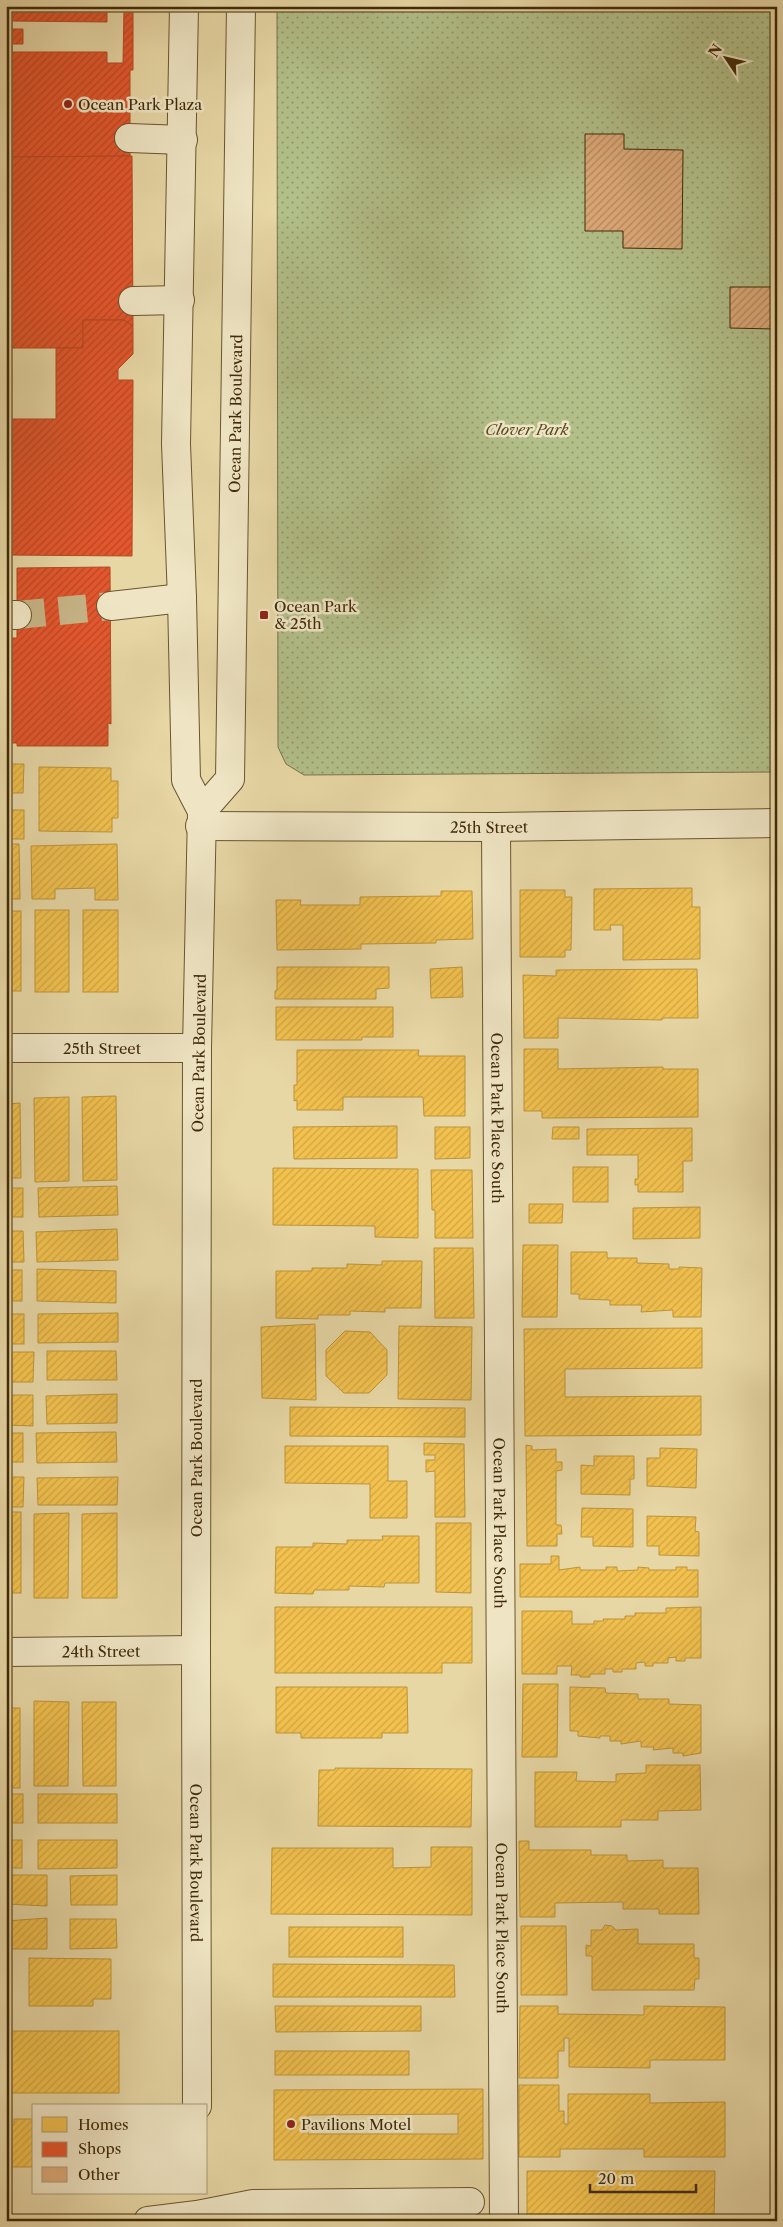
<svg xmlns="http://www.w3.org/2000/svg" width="783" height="2227" viewBox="0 0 783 2227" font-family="'Libre Caslon Text',serif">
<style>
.park{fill:url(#park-dots);stroke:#797448}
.homes{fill:url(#homes-hatch);stroke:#bd9439;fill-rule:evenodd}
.shops{fill:url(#shops-hatch);stroke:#b34a23;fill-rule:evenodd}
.building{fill:url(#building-hatch);stroke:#402a08}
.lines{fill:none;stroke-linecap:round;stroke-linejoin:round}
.minor-tunnel{stroke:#c6b486;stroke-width:28;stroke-dasharray:28 14;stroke-linecap:butt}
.minor-casing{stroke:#6a552f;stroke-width:30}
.minor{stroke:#efe5c4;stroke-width:28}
.poi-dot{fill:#8f2418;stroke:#efe5c4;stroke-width:2}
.labels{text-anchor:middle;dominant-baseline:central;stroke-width:5;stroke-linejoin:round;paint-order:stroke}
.poi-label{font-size:15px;fill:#402a08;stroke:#efe5c4;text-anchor:start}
.street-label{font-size:15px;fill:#402a08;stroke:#efe5c4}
.park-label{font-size:15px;font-style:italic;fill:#574822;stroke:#efe5c4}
</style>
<defs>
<pattern id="park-dots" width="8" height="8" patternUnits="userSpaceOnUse" patternTransform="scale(1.25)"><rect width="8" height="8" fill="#b2bf89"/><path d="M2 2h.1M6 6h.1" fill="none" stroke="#929b6e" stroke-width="1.8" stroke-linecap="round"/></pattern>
<pattern id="homes-hatch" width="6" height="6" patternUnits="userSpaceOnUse" patternTransform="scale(1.25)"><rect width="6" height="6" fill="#f2c14e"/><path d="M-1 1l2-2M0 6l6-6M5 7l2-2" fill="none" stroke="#d1a643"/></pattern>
<pattern id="shops-hatch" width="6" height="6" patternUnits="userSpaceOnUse" patternTransform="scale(1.25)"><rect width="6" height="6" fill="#e4572e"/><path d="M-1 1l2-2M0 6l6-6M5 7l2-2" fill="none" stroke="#ba4825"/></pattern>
<pattern id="building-hatch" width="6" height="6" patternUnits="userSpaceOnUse" patternTransform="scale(1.25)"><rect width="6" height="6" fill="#deaa7a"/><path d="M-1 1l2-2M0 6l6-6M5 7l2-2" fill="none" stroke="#b58b62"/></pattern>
</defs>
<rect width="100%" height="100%" fill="#e7d7a5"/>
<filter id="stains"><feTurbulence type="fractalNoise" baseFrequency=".004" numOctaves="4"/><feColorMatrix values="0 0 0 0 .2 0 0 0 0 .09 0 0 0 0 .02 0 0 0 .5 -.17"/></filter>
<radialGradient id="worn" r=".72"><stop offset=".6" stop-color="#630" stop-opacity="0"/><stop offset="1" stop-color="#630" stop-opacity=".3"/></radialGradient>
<polygon class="park" points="277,6 777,6 777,772 304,775 286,764 278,747"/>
<g class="homes">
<polygon points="6,764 24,764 23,793 6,793"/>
<polygon points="39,767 111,768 111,781 118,781 118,818 112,818 112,832 39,831"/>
<rect x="6" y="810" width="18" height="29"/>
<polygon points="6,844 19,844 20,899 6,899"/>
<polygon points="117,844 118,900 95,900 95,888 55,889 55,899 32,899 31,846"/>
<polygon points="692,888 692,907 700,907 700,959 623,960 623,925 610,925 611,930 594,930 594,889"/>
<polygon points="520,890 565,890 565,897 572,897 571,950 565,950 565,957 520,957"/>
<polygon points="441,891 472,891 473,939 436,940 436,943 361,944 361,949 277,950 276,900 301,900 300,905 360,905 360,897 441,896"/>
<rect x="35" y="910" width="34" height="82"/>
<rect x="83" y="910" width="35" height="82"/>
<rect x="6" y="911" width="15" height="80"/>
<polygon points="277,967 389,967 389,988 376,989 376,999 275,999 275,991 277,990"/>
<polygon points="462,967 463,997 431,998 430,969"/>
<polygon points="697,969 698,1018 663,1018 662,1020 558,1018 558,1038 524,1038 523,975 556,976 556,970"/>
<polygon points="276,1007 393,1007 393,1037 362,1037 362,1040 276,1040"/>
<polygon points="524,1049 558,1049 558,1069 663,1067 663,1069 698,1069 698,1117 542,1118 542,1111 524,1111"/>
<polygon points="297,1050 419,1050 418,1056 465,1056 465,1116 424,1116 423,1097 343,1097 343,1110 297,1110 297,1100 294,1101 294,1085 297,1085"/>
<polygon points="116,1096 117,1180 83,1181 82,1097"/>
<polygon points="69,1097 69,1181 35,1182 34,1098"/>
<polygon points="20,1103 21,1178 6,1178 6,1104"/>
<polygon points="397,1126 397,1158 294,1159 293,1127"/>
<polygon points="435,1127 470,1127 470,1158 435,1159"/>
<polygon points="553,1127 579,1127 579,1139 552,1139"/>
<polygon points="692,1128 692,1161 683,1161 683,1192 638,1192 638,1185 635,1185 635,1179 638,1179 638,1155 587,1155 587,1129"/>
<rect x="573" y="1167" width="35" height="35"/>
<polygon points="273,1168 418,1169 418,1238 375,1237 375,1226 273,1225"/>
<polygon points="431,1170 472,1170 473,1238 435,1238 435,1210 432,1210"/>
<polygon points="117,1186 118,1215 39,1217 38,1188"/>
<rect x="6" y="1188" width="17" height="29"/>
<polygon points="529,1204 563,1204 562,1223 529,1223"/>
<polygon points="700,1207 700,1238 633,1239 633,1208"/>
<polygon points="117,1229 118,1260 37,1262 36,1232"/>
<polygon points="6,1231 23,1231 24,1262 6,1262"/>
<polygon points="523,1245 558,1245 557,1317 522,1317"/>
<polygon points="434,1248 473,1248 474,1318 435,1318"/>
<polygon points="571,1252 607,1252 607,1258 637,1258 637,1263 669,1264 669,1269 679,1269 679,1267 702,1268 701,1317 673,1317 673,1310 641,1312 642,1305 610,1305 610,1300 579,1299 579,1294 571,1294"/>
<polygon points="382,1261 422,1261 421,1308 385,1308 385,1312 350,1311 350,1315 318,1315 318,1319 276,1318 276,1271 312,1271 312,1268 347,1268 347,1264 382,1265"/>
<polygon points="37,1269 116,1271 116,1303 37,1301"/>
<rect x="6" y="1270" width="16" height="31"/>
<polygon points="118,1313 118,1342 38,1343 38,1314"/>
<rect x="6" y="1314" width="18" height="30"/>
<polygon points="315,1324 316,1400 262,1398 261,1327"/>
<polygon points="399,1326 472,1327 471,1400 398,1399"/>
<polygon points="702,1328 702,1368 565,1369 565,1397 701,1396 701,1435 525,1436 524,1329"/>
<polygon points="345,1331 370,1332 387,1350 387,1375 369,1393 344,1393 326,1376 326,1350"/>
<polygon points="47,1351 116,1351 117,1380 47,1380"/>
<polygon points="6,1352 34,1352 33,1382 6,1382"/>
<polygon points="117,1394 117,1423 47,1424 46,1396"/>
<polygon points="7,1395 33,1395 33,1426 6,1425"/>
<polygon points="290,1407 465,1408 465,1437 290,1436"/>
<polygon points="116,1432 117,1462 37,1463 36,1433"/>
<rect x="6" y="1433" width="17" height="29"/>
<polygon points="424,1443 464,1444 465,1517 435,1517 435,1471 426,1472 426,1460 435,1460 435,1455 424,1455"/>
<polygon points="526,1445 532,1446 532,1450 556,1449 556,1462 562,1462 562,1470 556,1471 556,1525 561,1525 562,1534 557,1534 557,1546 527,1546"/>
<polygon points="285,1446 388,1446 388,1481 407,1481 407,1518 370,1518 370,1484 285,1483"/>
<polygon points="660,1448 697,1449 696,1488 647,1486 647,1458 660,1458"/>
<polygon points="594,1456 634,1456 634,1479 630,1479 630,1495 581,1494 581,1465 594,1466"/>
<polygon points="6,1477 24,1477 23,1507 6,1507"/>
<polygon points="118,1477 117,1505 38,1505 37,1478"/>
<polygon points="582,1508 633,1509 633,1547 593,1546 593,1537 581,1537"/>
<rect x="6" y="1512" width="15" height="81"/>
<polygon points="69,1513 68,1598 34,1598 34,1514"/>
<polygon points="117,1513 117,1598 82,1598 82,1514"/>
<polygon points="647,1516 696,1517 695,1531 699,1532 699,1556 659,1555 659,1546 647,1546"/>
<polygon points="436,1523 471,1523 471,1593 436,1592"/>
<polygon points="382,1536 419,1536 419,1583 385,1583 384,1587 349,1586 349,1590 314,1590 313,1594 275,1593 276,1547 313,1547 313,1543 347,1544 347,1540 383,1540"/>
<polygon points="551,1556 559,1556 559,1570 580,1567 580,1570 606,1570 606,1567 617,1567 617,1571 638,1570 638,1567 649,1568 649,1570 676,1570 676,1567 687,1567 687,1570 698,1570 698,1597 520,1597 520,1564 551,1564"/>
<polygon points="275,1607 472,1607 472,1663 442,1663 442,1673 275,1673"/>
<polygon points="701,1607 701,1658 685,1658 685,1661 676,1661 676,1657 668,1658 668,1663 653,1663 653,1666 645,1666 645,1662 636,1663 636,1669 622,1669 622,1672 613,1672 613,1669 605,1669 605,1674 590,1674 590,1677 580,1677 580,1675 571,1675 572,1666 557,1666 557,1674 522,1674 522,1611 572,1611 572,1624 594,1624 594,1621 604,1621 603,1619 625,1619 625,1616 635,1616 635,1613 666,1613 666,1608"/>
<polygon points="523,1684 558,1684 557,1757 522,1757"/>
<polygon points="276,1687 407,1687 408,1733 382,1733 382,1738 301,1738 301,1733 276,1733"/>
<polygon points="570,1687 605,1688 606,1693 638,1694 638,1699 669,1699 669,1704 701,1705 701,1753 683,1756 683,1753 673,1753 673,1748 653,1750 654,1747 641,1747 641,1741 621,1744 621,1741 610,1741 610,1736 600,1736 600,1738 578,1736 578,1731 570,1731"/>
<polygon points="34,1701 69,1702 68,1786 34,1786"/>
<polygon points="82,1702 116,1702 116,1786 83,1786"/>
<rect x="6" y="1708" width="14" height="80"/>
<polygon points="646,1765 700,1765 701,1810 658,1811 658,1820 621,1820 621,1827 535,1827 535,1772 577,1772 576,1781 616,1782 616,1774 646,1773"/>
<polygon points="335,1768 472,1769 471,1827 318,1826 319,1770 335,1770"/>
<rect x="6" y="1794" width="17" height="29"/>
<rect x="38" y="1794" width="79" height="29"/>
<rect x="6" y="1840" width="16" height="28"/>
<polygon points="38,1840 117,1840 117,1868 38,1869"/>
<polygon points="519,1841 529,1841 529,1850 591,1850 591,1855 627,1855 627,1861 663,1860 663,1868 698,1868 699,1914 659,1914 659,1909 623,1909 623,1902 555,1903 555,1917 520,1917"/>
<polygon points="431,1847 472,1847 472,1915 271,1914 272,1848 393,1848 393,1868 431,1867"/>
<polygon points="6,1875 47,1875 47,1906 6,1904"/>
<polygon points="117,1875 117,1905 71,1905 70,1876"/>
<polygon points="47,1918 47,1949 6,1949 6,1921"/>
<polygon points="70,1919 116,1919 117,1948 70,1949"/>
<polygon points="605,1925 612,1926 616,1930 638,1929 638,1944 694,1944 694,1958 699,1958 699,1979 695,1979 694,1990 592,1990 592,1956 586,1956 586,1945 591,1946 591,1930 602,1930"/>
<polygon points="521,1926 566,1926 567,1995 521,1995"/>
<rect x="289" y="1927" width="114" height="30"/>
<polygon points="29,1958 111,1959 111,1999 93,1999 93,2006 29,2006"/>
<polygon points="273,1964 454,1965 455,1997 273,1997"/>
<polygon points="275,2006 421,2006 421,2031 276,2032"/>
<polygon points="520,2006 558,2006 558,2014 644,2015 644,2006 725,2007 725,2060 650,2060 650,2068 569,2067 569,2038 564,2038 564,2051 558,2051 558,2078 519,2078"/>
<rect x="6" y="2031" width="113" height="62"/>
<rect x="275" y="2051" width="134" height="24"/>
<polygon points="519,2085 559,2085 559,2111 564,2111 564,2124 568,2124 568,2094 650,2094 650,2103 725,2102 725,2157 644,2157 644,2149 560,2149 560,2157 519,2157"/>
<path d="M 483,2089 L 483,2159 L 274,2160 L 274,2090 ZM 458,2114 L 458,2134 L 308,2134 L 308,2115 Z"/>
<polygon points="14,2119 34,2119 34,2167 6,2167 6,2125 14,2125"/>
<polygon points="527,2171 715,2171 714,2221 527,2221"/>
</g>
<g class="shops">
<path d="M 6,6 L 133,6 L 133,70 L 130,70 L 130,156 L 6,157 ZM 107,9 L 124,9 L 123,63 L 107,63 L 107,52 L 12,52 L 12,44 L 23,44 L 23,29 L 12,29 L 12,21 L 107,22 Z"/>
<polygon points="132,156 133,326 124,320 83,320 83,348 6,348 6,157"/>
<polygon points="83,320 124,320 133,326 133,354 118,369 118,380 133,380 132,556 6,555 6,419 56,419 56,348 83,348"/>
<polygon points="110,567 111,724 108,723 108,746 17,746 17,743 6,743 6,638 17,638 17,568"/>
</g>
<g class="building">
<polygon points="585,134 624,134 624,149 683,150 682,249 623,248 623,231 585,231"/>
<polygon points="730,287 777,287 777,327 774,329 730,328"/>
</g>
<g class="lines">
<polyline class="minor-tunnel" points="17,615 111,606"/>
<g class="minor-casing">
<g id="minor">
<path id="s1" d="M 184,6 L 176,444 L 182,598 L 186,780 L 202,811 L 197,1048 L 196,1650 L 197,2106"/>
<polyline points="129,138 183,140"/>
<polyline points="133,301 180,300"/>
<polyline points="111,606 182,598"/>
<polyline points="6,615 17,615"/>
<path id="s2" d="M 202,811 L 230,779 L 241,6"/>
<path id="s3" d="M 200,826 L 496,827 L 777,823"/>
<path id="s4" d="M 496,827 L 504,2221"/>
<path id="s5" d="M 6,1048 L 197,1048"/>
<path id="s6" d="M 6,1652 L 196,1650"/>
<polyline points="148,2221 197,2215 253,2204 470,2202"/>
</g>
</g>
<use href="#minor" class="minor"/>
</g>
<g class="poi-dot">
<circle cx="68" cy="104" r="5"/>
<rect x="259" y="610" width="10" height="10" rx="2.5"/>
<circle cx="291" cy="2124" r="5"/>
</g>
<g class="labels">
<g class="poi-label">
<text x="78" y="104">Ocean Park Plaza</text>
<text x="274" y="606">Ocean Park<tspan x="274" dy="17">&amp; 25th</tspan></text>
<text x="301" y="2124">Pavilions Motel</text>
</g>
<g class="street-label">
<text stroke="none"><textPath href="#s2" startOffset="408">Ocean Park Boulevard</textPath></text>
<text stroke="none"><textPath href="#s3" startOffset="289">25th Street</textPath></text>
<text stroke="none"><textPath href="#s5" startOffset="96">25th Street</textPath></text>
<text transform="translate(199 1053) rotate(-89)">Ocean Park Boulevard</text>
<text stroke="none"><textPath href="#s4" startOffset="291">Ocean Park Place South</textPath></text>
<text transform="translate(196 1458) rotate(-90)">Ocean Park Boulevard</text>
<text stroke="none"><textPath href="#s4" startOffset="696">Ocean Park Place South</textPath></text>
<text stroke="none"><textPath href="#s6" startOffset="95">24th Street</textPath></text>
<text stroke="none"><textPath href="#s1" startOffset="1861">Ocean Park Boulevard</textPath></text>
<text stroke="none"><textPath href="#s4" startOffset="1101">Ocean Park Place South</textPath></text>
</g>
<g class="park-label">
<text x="527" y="429">Clover Park</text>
</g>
</g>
<rect width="783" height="2227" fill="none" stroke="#e7d7a5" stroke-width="25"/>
<rect x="8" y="8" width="768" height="2212" fill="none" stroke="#402a08" stroke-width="2.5"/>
<rect x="12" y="12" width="758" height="2202" fill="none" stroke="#402a08"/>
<rect x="32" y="2104" width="175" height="90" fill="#efe5c4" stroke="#a99a79"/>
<rect x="42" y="2117" width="25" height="15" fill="#f2c14e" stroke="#a99a79"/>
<text x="78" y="2130" font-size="15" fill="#402a08">Homes</text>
<rect x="42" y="2142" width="25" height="15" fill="#e4572e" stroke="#a99a79"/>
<text x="78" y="2154" font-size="15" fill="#402a08">Shops</text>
<rect x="42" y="2167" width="25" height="15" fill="#deaa7a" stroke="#a99a79"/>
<text x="78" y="2180" font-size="15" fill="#402a08">Other</text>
<g transform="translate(726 58) rotate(305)" stroke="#efe5c4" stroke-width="4" paint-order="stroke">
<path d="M0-4L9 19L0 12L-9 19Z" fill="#402a08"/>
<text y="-8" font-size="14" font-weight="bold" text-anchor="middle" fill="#402a08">N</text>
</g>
<path d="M590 2184v8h106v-8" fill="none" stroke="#402a08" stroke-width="2.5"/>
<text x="598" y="2184" font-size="15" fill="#402a08" stroke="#efe5c4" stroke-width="4" paint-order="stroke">20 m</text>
<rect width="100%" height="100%" filter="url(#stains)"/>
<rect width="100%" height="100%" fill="url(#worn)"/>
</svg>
